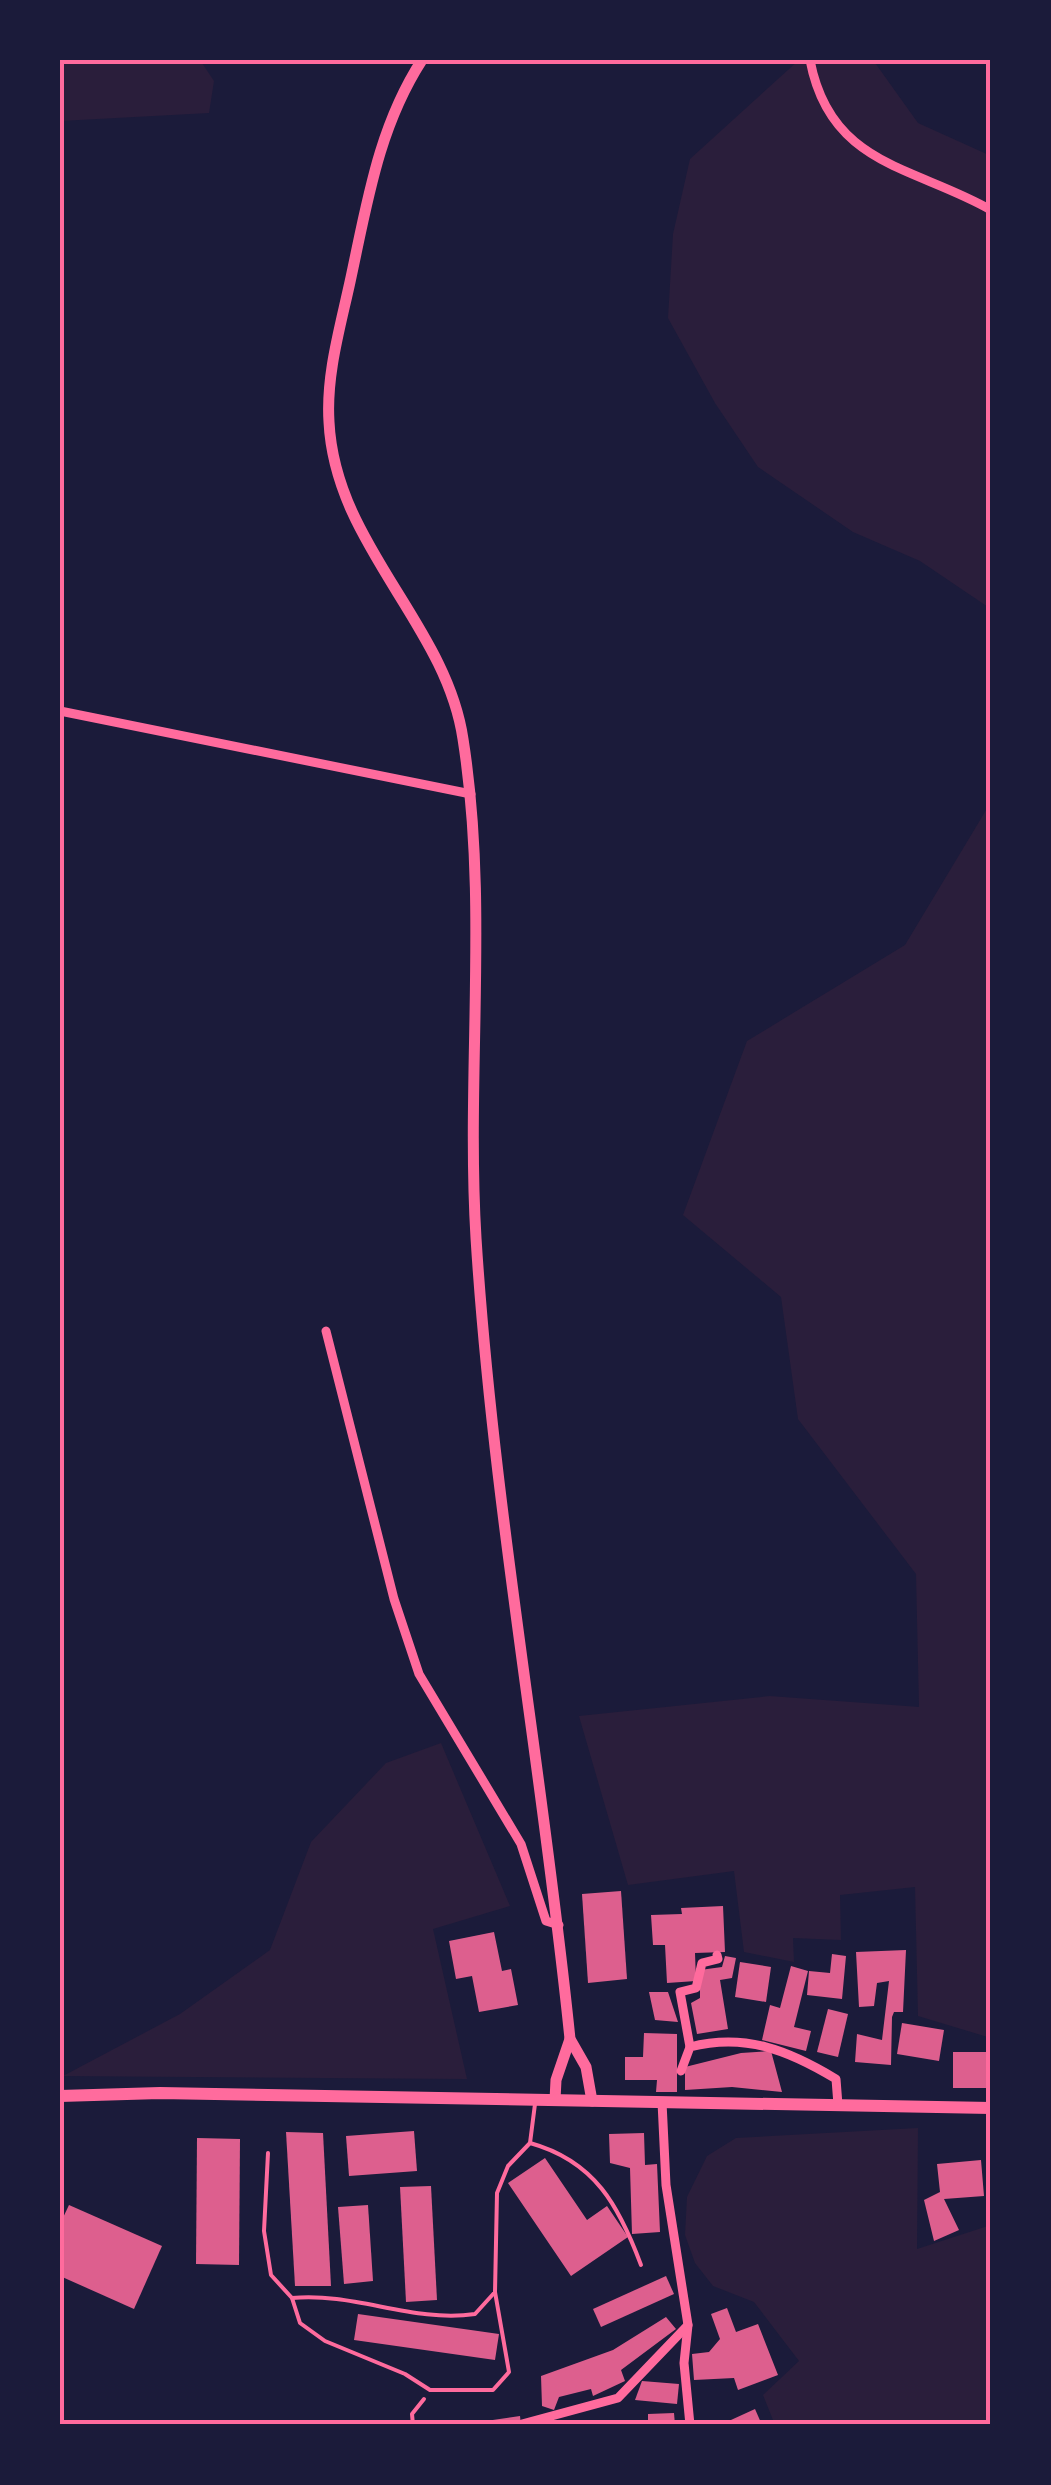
<svg xmlns="http://www.w3.org/2000/svg" width="1051" height="2485" viewBox="0 0 1051 2485" font-family="Karla,sans-serif">
<style>
.green{fill:#2a1e3b}
.building{fill:#dd5f8e}
.lines{fill:none;stroke-linecap:round;stroke-linejoin:round}
.path{stroke:#ff6b9d;stroke-width:4}
.service{stroke:#ff6b9d;stroke-width:4}
.minor{stroke:#ff6b9d;stroke-width:9}
.tertiary{stroke:#ff6b9d;stroke-width:11}
.secondary{stroke:#ff6b9d;stroke-width:12}
.neatline{fill:none;stroke:#ff6b9d;stroke-width:4}
</style>
<rect width="100%" height="100%" fill="#1b1b3a"/>
<g class="green">
<polygon points="60,60 200,60 214,81 209,113 60,121"/>
<polygon points="799,60 873,60 918,123 991,156 991,609 920,561 853,532 758,467 715,403 668,318 673,234 690,159"/>
<polygon points="991,802 991,2038 918,2016 915,1887 840,1895 841,1940 793,1938 794,1962 744,1952 734,1871 628,1885 579,1716 770,1696 919,1707 916,1574 798,1419 781,1297 683,1215 747,1041 905,945"/>
<polygon points="441,1743 510,1906 433,1929 467,2079 63,2076 180,2014 270,1950 311,1842 386,1763"/>
<polygon points="918,2128 917,2249 991,2225 991,2425 775,2425 763,2395 799,2361 754,2302 713,2286 695,2263 685,2235 687,2197 707,2156 736,2138"/>
</g>
<g class="building">
<polygon points="621,1891 627,1979 588,1983 582,1894"/>
<polygon points="723,1906 725,1952 695,1953 696,1981 667,1983 665,1945 653,1945 651,1915 682,1914 681,1908"/>
<polygon points="494,1932 502,1971 511,1969 518,2005 479,2012 472,1976 456,1979 449,1941"/>
<polygon points="906,1950 903,2012 894,2012 892,2017 891,2065 855,2062 857,2034 882,2040 889,1981 877,1983 874,2006 859,2007 856,1952"/>
<polygon points="832,1954 846,1956 842,1999 807,1995 809,1971 830,1973"/>
<polygon points="725,1956 736,1958 732,1978 720,1980 728,2029 697,2034 691,2003 700,1998 700,1970 722,1967"/>
<polygon points="740,1962 771,1967 766,2002 735,1997"/>
<polygon points="791,1966 808,1971 794,2027 811,2031 806,2051 762,2040 770,2005 780,2008"/>
<polygon points="649,1992 668,1992 678,2022 655,2020"/>
<polygon points="828,2009 848,2014 838,2057 817,2052"/>
<polygon points="902,2023 944,2030 939,2061 897,2054"/>
<polygon points="644,2033 677,2034 677,2092 656,2092 657,2080 625,2080 625,2057 643,2057"/>
<polygon points="771,2051 782,2092 732,2087 685,2090 685,2067 741,2053"/>
<rect x="953" y="2052" width="38" height="36"/>
<polygon points="414,2131 417,2171 349,2176 346,2136"/>
<polygon points="286,2132 323,2133 331,2286 295,2286"/>
<polygon points="644,2133 645,2165 657,2164 660,2232 632,2234 630,2168 610,2163 609,2134"/>
<polygon points="197,2138 240,2139 239,2265 196,2264"/>
<polygon points="545,2158 587,2220 607,2206 628,2237 571,2276 508,2183"/>
<polygon points="981,2160 984,2196 944,2199 959,2230 934,2241 924,2200 940,2192 937,2164"/>
<polygon points="431,2186 437,2300 406,2302 400,2187"/>
<polygon points="69,2205 162,2246 134,2309 60,2276 60,2224"/>
<polygon points="368,2205 373,2281 344,2284 338,2207"/>
<polygon points="666,2276 674,2294 601,2327 593,2309"/>
<polygon points="727,2308 736,2332 758,2324 778,2375 738,2390 734,2378 694,2380 692,2354 709,2352 720,2339 711,2314"/>
<polygon points="358,2314 499,2334 495,2360 354,2340"/>
<polygon points="666,2317 676,2329 621,2370 625,2381 593,2396 591,2389 559,2397 554,2410 542,2406 541,2376 613,2350"/>
<polygon points="642,2381 679,2384 677,2404 635,2400"/>
<polygon points="755,2409 762,2425 720,2425"/>
<polygon points="674,2413 675,2425 648,2425 648,2414"/>
<polygon points="520,2416 521,2425 472,2425 472,2423"/>
</g>
<g class="lines">
<polyline class="path" points="413,2425 412,2414 424,2399"/>
<g class="service">
<path d="M 530,2143 C 595,2161 619,2206 641,2265"/>
<path d="M 268,2153 L 264,2231 L 271,2275 L 292,2298 C 355,2292 412,2323 475,2314 L 495,2292 L 497,2193 L 508,2166 L 530,2143 L 535,2104"/>
<polyline points="292,2298 300,2323 325,2341 405,2374 430,2390 493,2390 509,2372 495,2292"/>
</g>
<g class="minor">
<path d="M 810,60 C 830,166 914,166 991,210"/>
<polyline points="60,711 471,794"/>
<polyline points="326,1331 394,1599 419,1674 521,1844 546,1921 559,1925"/>
<polyline points="690,2047 680,1992 696,1988 702,1963 718,1959 717,1955"/>
<path d="M 681,2071 L 690,2047 C 745,2033 788,2050 836,2079 L 838,2105"/>
<polyline points="662,2102 666,2185 688,2325 684,2363 690,2425"/>
<polyline points="522,2424 618,2398 688,2325"/>
</g>
<g class="tertiary">
<path d="M 422,60 C 378,128 367,204 350,282 C 340,328 326,375 329,422 C 335,545 446,624 463,739 C 489,904 466,1071 476,1238 C 493,1506 543,1772 570,2039 L 586,2067 L 592,2101"/>
<polyline points="555,2100 556,2080 570,2039"/>
</g>
<polyline class="secondary" points="60,2096 160,2093 991,2108"/>
</g>
<rect width="1051" height="2485" fill="none" stroke="#1b1b3a" stroke-width="125"/>
<rect x="62" y="62" width="926" height="2360" class="neatline"/>
</svg>
